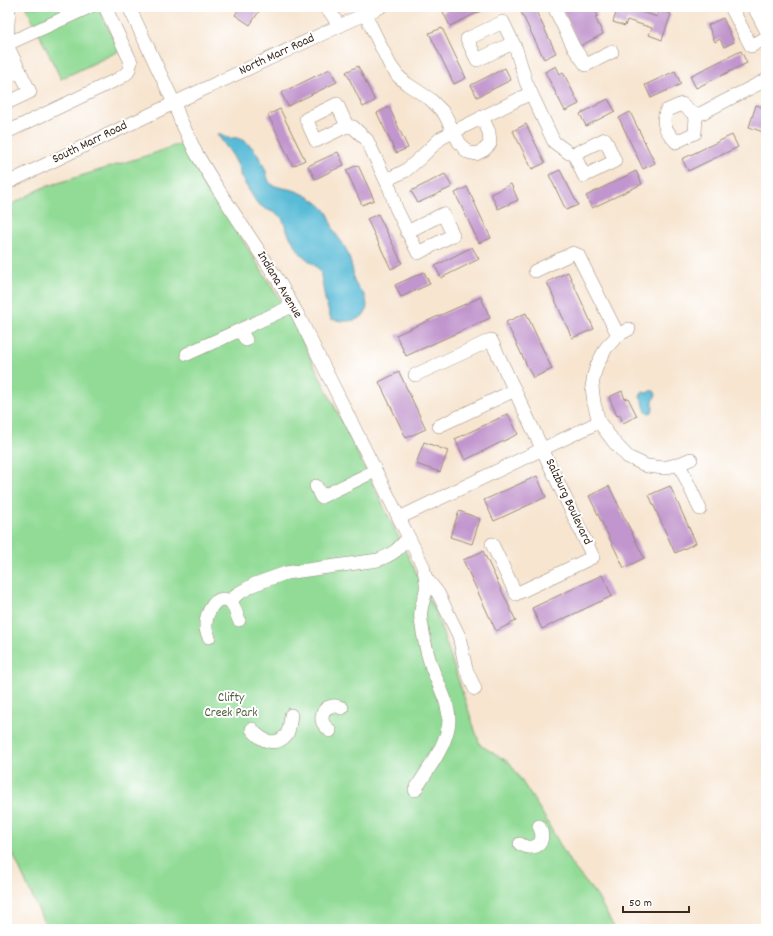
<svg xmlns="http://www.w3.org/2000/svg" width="773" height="936" viewBox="0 0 773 936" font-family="Dekko,sans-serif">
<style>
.green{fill:#92db96;stroke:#66825a}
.water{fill:#59bbd7;stroke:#4a727a}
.building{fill:#c195cd}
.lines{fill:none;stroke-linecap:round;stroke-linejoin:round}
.minor-casing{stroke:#987;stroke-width:14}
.minor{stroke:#fff;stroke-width:13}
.labels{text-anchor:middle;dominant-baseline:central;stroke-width:4;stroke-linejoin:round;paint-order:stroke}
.street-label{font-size:13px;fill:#3b2a1e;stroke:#fff}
.park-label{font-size:13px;fill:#555f42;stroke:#fff}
</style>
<rect width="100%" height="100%" fill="#fff"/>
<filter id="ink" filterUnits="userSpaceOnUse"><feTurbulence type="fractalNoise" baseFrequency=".025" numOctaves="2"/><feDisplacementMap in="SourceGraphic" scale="8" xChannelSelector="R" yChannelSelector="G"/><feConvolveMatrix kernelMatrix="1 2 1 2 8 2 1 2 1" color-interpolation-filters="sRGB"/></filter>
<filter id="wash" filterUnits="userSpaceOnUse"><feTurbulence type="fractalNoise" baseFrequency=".012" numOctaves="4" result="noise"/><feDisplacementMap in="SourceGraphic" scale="16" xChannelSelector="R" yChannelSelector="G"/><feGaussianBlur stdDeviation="0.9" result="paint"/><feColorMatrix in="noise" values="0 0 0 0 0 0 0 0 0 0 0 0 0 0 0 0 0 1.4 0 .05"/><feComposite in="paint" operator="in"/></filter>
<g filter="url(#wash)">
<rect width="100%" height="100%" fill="#f7e5d0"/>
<g class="green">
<polygon points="26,7 98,7 119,51 61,79"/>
<polygon points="182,143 290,316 436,613 480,745 510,763 541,811 571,864 597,896 615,929 47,929 7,841 7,207 42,188 155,153"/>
</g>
<g class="water">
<path d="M 217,134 C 223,133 224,137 228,138 C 231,139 234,137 237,138 C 252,142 259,156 265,169 C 267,173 267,179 270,183 C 276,188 286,188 293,190 C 305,194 318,201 326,211 C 331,217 331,225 334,231 C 337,237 342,241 344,246 C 349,254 351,264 353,272 C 354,275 353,279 354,281 C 356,287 362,291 365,296 C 374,321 349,324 331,319 L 325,299 L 320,270 L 301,254 L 297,248 L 289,235 L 282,218 L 277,214 L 264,208 L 257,203 L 244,182 L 240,175 L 240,170 L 233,156 Z"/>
<path d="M 650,391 L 654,391 L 656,393 C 656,397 654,398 653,401 C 652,405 654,408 652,412 L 649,413 C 642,410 646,403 640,398 L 641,394 L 643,392 L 647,393 Z"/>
</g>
<g id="blocks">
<g class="building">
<polygon points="240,7 262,7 250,25 235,15"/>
<polygon points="452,7 484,7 485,9 450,26 443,12"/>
<polygon points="526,7 534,7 556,53 544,59 520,10"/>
<polygon points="561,7 594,7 598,16 595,17 603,34 580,46"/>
<polygon points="618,7 631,7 630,8 657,17 660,10 671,14 662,40 649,35 652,28 627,20 625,26 613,22"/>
<polygon points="723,18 734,42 724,47 720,39 715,42 708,25"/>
<polygon points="442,28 466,78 454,84 429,33"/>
<polygon points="741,51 747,63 696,88 690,76"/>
<polygon points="358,66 375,101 363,107 346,72"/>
<polygon points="556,66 560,74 563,72 579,104 565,111 545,72"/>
<polygon points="505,68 511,80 477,97 471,85"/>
<polygon points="330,69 337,82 288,106 281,93"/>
<polygon points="675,71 681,84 651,98 645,85"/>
<polygon points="608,99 615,111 586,126 580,114"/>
<polygon points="756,105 766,108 766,133 749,127"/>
<polygon points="389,107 408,148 396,153 377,113"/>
<polygon points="280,109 305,160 293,166 268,115"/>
<polygon points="630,112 655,163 643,169 619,118"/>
<polygon points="526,124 545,163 532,169 513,131"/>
<polygon points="732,135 738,147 688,171 682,159"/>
<polygon points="338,152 344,165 315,179 308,166"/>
<polygon points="358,165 374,200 362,205 346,170"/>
<polygon points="560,170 578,205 566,210 549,175"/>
<polygon points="636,171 642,184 592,208 586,196"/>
<polygon points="445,174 452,187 418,203 411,191"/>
<polygon points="511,184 518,200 498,209 491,194"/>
<polygon points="467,187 491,238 479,243 455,193"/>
<polygon points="378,214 402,263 391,269 367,219"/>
<polygon points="472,247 479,259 441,278 435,266"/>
<polygon points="424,272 430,284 401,297 395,285"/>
<polygon points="568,272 594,329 572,338 547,282"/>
<polygon points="481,297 490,318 406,356 396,335"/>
<polygon points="526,313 552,369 533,378 506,322"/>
<polygon points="399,372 426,429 406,438 379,382"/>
<polygon points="622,391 625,399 628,398 637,416 623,423 620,415 617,416 609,397"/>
<polygon points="508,414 518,434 465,460 455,439"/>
<polygon points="424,442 448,451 440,472 416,464"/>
<polygon points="537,476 546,497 494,521 484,500"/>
<polygon points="609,486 644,558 624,568 589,496"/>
<polygon points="670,486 696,543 675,553 649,495"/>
<polygon points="459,511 480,519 472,544 450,537"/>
<polygon points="483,551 516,621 496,631 463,560"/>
<polygon points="602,575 612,596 542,629 532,608"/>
</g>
</g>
</g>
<g filter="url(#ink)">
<use href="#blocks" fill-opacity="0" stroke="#987" stroke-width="1"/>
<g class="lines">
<g class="minor-casing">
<g id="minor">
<path d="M 129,7 L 174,103 L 180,119 L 196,153 L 216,186 L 278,280 L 298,315 L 423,566 C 425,574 427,582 426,590 C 424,601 419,609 421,620 C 423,635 426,650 431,665 C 437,684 453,707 448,728 C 444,749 426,772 415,790"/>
<polyline points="324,7 331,13 339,26"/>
<polyline points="554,7 574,48 586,65 612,52"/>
<polyline points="731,7 751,46 766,38"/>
<polyline points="754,7 766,30"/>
<polyline points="365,14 390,65 398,76 407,84 430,99 444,113 459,142 467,152 476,154 484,150 490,144 489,132 482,117"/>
<polyline points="7,41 9,7"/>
<polyline points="513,43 477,60 467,39 503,22 516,49 526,82 531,93 554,142 569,153 574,154 605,139 615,161 584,176 574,154"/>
<polyline points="7,44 89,7"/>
<polyline points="7,45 30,92 7,103"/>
<polyline points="7,77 20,71"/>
<path d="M 682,104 L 696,116 L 695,133 L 676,142 C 667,131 661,126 666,111 Z"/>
<polyline points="696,116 766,80"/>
<polyline points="347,126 316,141 306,119 337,104 347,126 353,127 367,140 390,189 396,208 418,253 453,235 443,214 407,232"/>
<polyline points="7,132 120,78 128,72 131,62 105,7"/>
<polyline points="386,180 405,171 418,160 441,138 531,93"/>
<polyline points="7,183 174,103 380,7"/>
<polyline points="535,271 573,253 578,255 618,335"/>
<polyline points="629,329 618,335 606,348 597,365 594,375 592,387 594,403 599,422 614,442 628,457 647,466 664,468 679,464 691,459"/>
<polyline points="246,340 240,330 292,306"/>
<polyline points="187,354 240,330"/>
<polyline points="415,375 491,340 593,557 516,594 492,544"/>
<polyline points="439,426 515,390"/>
<polyline points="679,464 700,509"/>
<polyline points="316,486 321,497 375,471"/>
<polyline points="399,518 599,422"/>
<polyline points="426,578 438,593 459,636 466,669 475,689"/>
<path d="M 230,601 L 239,593 L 255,584 L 286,573 L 378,560 C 394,554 397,550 408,538"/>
<path d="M 209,637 C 208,635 206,631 206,628 C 205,618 211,600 223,599 C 225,599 227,600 230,601 L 233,605 L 239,620"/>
<path d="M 252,729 C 261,741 276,748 287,734 C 290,728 290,721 291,715"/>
<path d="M 330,731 C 329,729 327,728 325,726 C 319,719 322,707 333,706 C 336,705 339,707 342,708"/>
<path d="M 520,844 C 524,846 529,848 533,847 C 544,845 543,834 539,826"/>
</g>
</g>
<use href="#minor" class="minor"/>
</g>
</g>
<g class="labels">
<g class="street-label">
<text transform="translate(277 55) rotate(-25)">North Marr Road</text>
<text transform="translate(90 143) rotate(-26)">South Marr Road</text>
<text transform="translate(279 285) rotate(59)">Indiana Avenue</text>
<text transform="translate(568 502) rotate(65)">Salzburg Boulevard</text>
</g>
<g class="park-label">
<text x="231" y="698">Clifty<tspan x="231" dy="15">Creek Park</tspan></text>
</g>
</g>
<rect width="773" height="936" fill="none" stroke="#fff" stroke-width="24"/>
<path d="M623 906v6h66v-6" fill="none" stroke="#3b2a1e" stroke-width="2"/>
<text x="629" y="906" font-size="12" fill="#3b2a1e" stroke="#ffffff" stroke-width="3" paint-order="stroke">50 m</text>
</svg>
